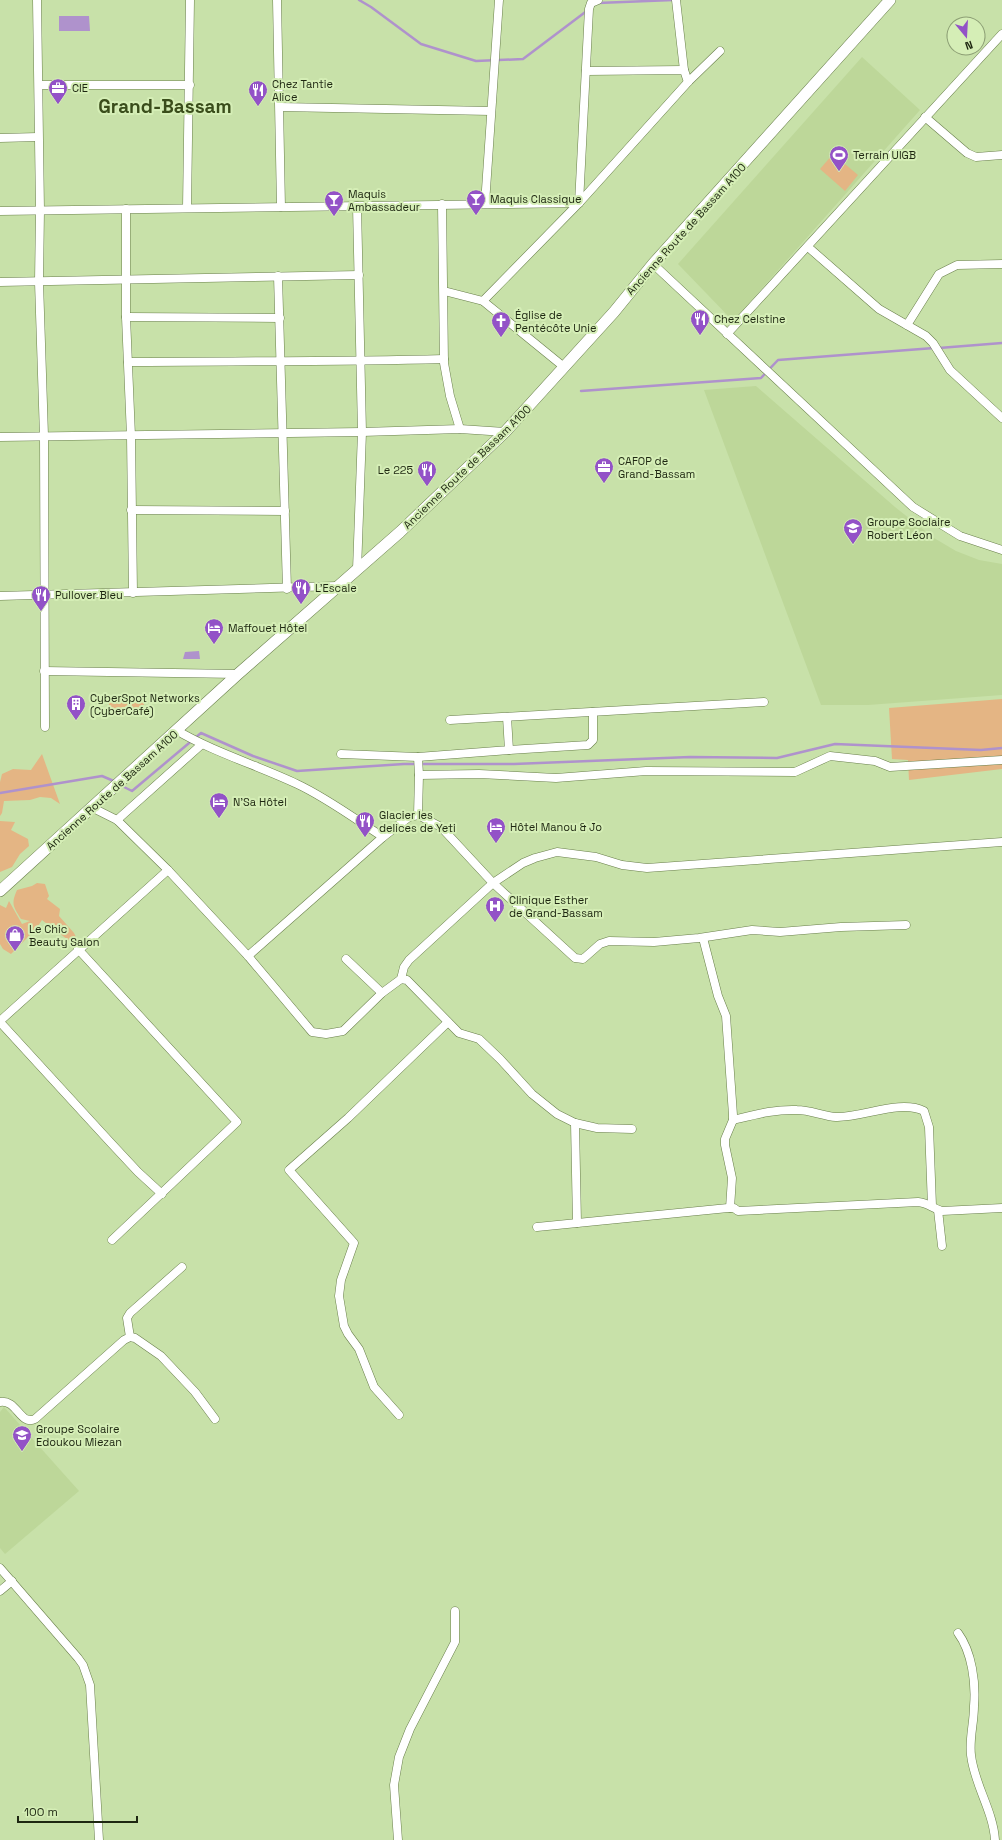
<svg xmlns="http://www.w3.org/2000/svg" width="1002" height="1840" viewBox="0 0 1002 1840" font-family="'Space Grotesk',sans-serif">
<style>
.built{fill:#bdd799}
.green{fill:#e4b584}
.water{fill:#af92cc}
.lines{fill:none;stroke-linecap:round;stroke-linejoin:round}
.stream{stroke:#af92cc;stroke-width:2.5}
.street-casing{stroke:#697f4b;stroke-width:9}
.secondary-casing{stroke:#697f4b;stroke-width:12}
.street{stroke:#fff;stroke-width:8}
.secondary{stroke:#fff;stroke-width:11}
.labels{text-anchor:middle;dominant-baseline:central;stroke-width:4;stroke-linejoin:round;paint-order:stroke}
.poi-label{font-size:11px;fill:#1e2711;stroke:#d5eeb6;text-anchor:start}
.street-label{font-size:11px;fill:#1e2711;stroke:#d5eeb6}
.town-label{font-size:19px;font-weight:bold;fill:#3a4d1b;stroke:#d5eeb6}
</style>
<rect width="100%" height="100%" fill="#c8e1a9"/>
<g class="built">
<polygon points="862,57 920,110 733,321 678,264"/>
<polygon points="756,386 895,507 934,538 956,551 979,560 1002,564 1002,695 868,705 821,705 704,390"/>
<polygon points="4,1407 79,1491 5,1554 0,1548 0,1412"/>
</g>
<g class="green">
<polygon points="833,154 858,175 845,191 820,169"/>
<polygon points="109,696 120,697 120,699 145,699 143,710 109,709"/>
<polygon points="1002,699 1002,769 909,780 908,760 892,759 889,708"/>
<polygon points="42,754 60,804 51,798 40,797 30,800 4,801 2,813 0,816 0,782 2,774 13,769 31,770"/>
<polygon points="0,821 15,822 11,830 28,839 29,846 20,854 12,867 0,872"/>
<path d="M 37,883 L 45,884 L 49,896 L 47,899 L 60,909 L 59,916 L 74,933 L 79,943 L 76,946 L 42,920 L 36,929 L 11,954 L 3,949 L 0,944 L 0,905 L 6,908 L 9,901 L 22,924 L 30,921 L 21,919 C 13,906 11,904 17,890 L 32,886 Z"/>
</g>
<g class="water">
<polygon points="59,16 89,16 90,31 59,31"/>
<polygon points="199,651 200,659 183,659 185,652"/>
</g>
<g class="lines">
<g class="stream">
<polyline points="359,0 371,7 421,44 476,61 523,59 588,10"/>
<polyline points="598,3 673,0"/>
<polyline points="939,348 1002,343"/>
<polyline points="581,391 761,378 778,360 934,348"/>
<polyline points="120,785 132,791 201,733 253,756 297,771 404,764 514,764 690,757 777,758 835,744 981,750 1002,748"/>
<polyline points="0,793 102,776 116,782"/>
</g>
<g class="street-casing">
<g id="street">
<polyline points="37,0 40,210 39,282 44,436 45,727"/>
<polyline points="277,0 281,207"/>
<polyline points="676,0 684,70"/>
<polyline points="586,71 684,70 688,82"/>
<polyline points="39,85 190,85"/>
<polyline points="280,107 491,111"/>
<polyline points="925,117 967,153 976,157 1002,155"/>
<polyline points="0,138 38,137"/>
<polyline points="442,204 444,363 450,396 460,429"/>
<polyline points="485,204 499,0"/>
<polyline points="187,208 190,0"/>
<polyline points="126,209 126,317 131,436 133,593"/>
<polyline points="0,211 579,203 589,9 591,3 598,0"/>
<polyline points="808,247 879,309 926,336 933,343 950,370 1002,418"/>
<polyline points="653,264 913,507 960,536 1002,550"/>
<polyline points="278,276 287,589"/>
<polyline points="0,282 359,275"/>
<polyline points="444,291 483,301 564,367"/>
<polyline points="483,301 579,203 688,82 720,51"/>
<polyline points="126,317 280,318"/>
<polyline points="907,325 939,274 957,265 1002,264"/>
<polyline points="727,334 1002,34"/>
<path d="M 128,362 C 233,361 339,362 444,359"/>
<polyline points="0,437 362,432 460,429 505,432"/>
<polyline points="131,510 285,511"/>
<polyline points="357,570 362,432 357,206"/>
<polyline points="0,596 337,586"/>
<polyline points="44,671 238,674"/>
<polyline points="450,720 764,702"/>
<path d="M 176,730 C 215,753 257,765 297,784 C 327,798 355,819 383,837"/>
<polyline points="509,750 588,745 593,740 593,712"/>
<polyline points="341,754 418,757 509,750 507,717"/>
<polyline points="419,775 479,774 556,778 646,771 795,772 830,756 875,761 890,767 1002,760"/>
<polyline points="93,808 117,820 168,870 248,956 312,1032 326,1034 343,1031 382,993 401,979 404,967 409,960 493,883 523,863 535,858 557,852 596,857 622,865 647,868 1002,842"/>
<polyline points="418,815 419,775 418,757"/>
<polyline points="117,820 201,745"/>
<polyline points="703,938 718,996 726,1016 733,1115 733,1120 725,1139 725,1145 732,1178 730,1208"/>
<polyline points="78,949 237,1122 112,1240"/>
<polyline points="248,956 383,837 409,817 418,815 441,827 493,883 575,958 583,959 600,944 609,941 654,942 699,938 752,930 780,932 841,927 906,925"/>
<polyline points="346,959 382,993"/>
<polyline points="401,979 407,980 459,1033 479,1039 500,1059 532,1094 557,1114 575,1123 597,1128 632,1129"/>
<polyline points="0,1021 168,870"/>
<polyline points="0,1022 110,1142 138,1172 162,1194"/>
<path d="M 733,1120 C 754,1115 775,1109 797,1110 C 810,1110 823,1116 836,1117 C 862,1118 900,1099 924,1111 L 929,1127 L 932,1206"/>
<polyline points="575,1123 577,1223"/>
<polyline points="938,1210 942,1246"/>
<path d="M 537,1227 L 728,1208 L 734,1208 L 738,1211 L 918,1202 C 928,1203 932,1208 942,1211 L 1002,1208"/>
<polyline points="130,1337 127,1318 130,1313 182,1267"/>
<path d="M 0,1402 C 17,1399 20,1426 35,1419 L 124,1340 L 130,1337 L 135,1338 L 161,1356 L 195,1392 L 215,1419"/>
<polyline points="399,1415 374,1387 359,1349 348,1334 344,1326 339,1296 341,1280 354,1243 289,1170 348,1118 448,1022"/>
<polyline points="0,1568 78,1658 83,1665 90,1685 99,1840"/>
<polyline points="0,1591 12,1581"/>
<path d="M 958,1633 C 972,1652 976,1683 974,1706 C 974,1723 969,1739 971,1755 C 974,1784 993,1810 995,1840"/>
<polyline points="398,1840 394,1785 399,1757 410,1729 455,1642 455,1611"/>
</g>
</g>
<g class="secondary-casing">
<polyline id="secondary" points="0,891 238,674 400,532 505,432 614,312 653,264 890,0"/>
</g>
<use href="#street" class="street"/>
<use href="#secondary" class="secondary"/>
</g>
<defs>
<g id="office-pin" transform="scale(1)"><path d="M0 17L-7.5 6A9.5 9.5 0 1 1 7.5 6Z" fill="#9352c7" stroke="#d5eeb6"/><path d="M-6-3h4V-5.5h4V-3h4V5H-6ZM-1-4.5V-3h2v-1.5ZM-6 0V1H6V0Z" fill="#fff"/></g>
<g id="restaurant-pin" transform="scale(1)"><path d="M0 17L-7.5 6A9.5 9.5 0 1 1 7.5 6Z" fill="#9352c7" stroke="#d5eeb6"/><path d="M-5-6h1v4h1v-4h1v4h1v-4h1v5L-1.5 .5V6h-2V.5L-5-1ZM5-6V6H3V1.5H1.5Q1.5-4 5-6Z" fill="#fff"/></g>
<g id="stadium-pin" transform="scale(1)"><path d="M0 17L-7.5 6A9.5 9.5 0 1 1 7.5 6Z" fill="#9352c7" stroke="#d5eeb6"/><path d="M0-5a6.5 5 0 1 0 0 10a6.5 5 0 1 0 0-10ZM-3.5-1.8h7v3.6h-7Z" fill="#fff"/></g>
<g id="bar-pin" transform="scale(1)"><path d="M0 17L-7.5 6A9.5 9.5 0 1 1 7.5 6Z" fill="#9352c7" stroke="#d5eeb6"/><path d="M-6-5H6L.8 .8V4.5H3.5V6h-7V4.5H-.8V.8Z" fill="#fff"/></g>
<g id="church-pin" transform="scale(1)"><path d="M0 17L-7.5 6A9.5 9.5 0 1 1 7.5 6Z" fill="#9352c7" stroke="#d5eeb6"/><path d="M-1.2-6h2.4v3.5h3.3v2.4h-3.3V6h-2.4V-.1h-3.3v-2.4h3.3Z" fill="#fff"/></g>
<g id="school-pin" transform="scale(1)"><path d="M0 17L-7.5 6A9.5 9.5 0 1 1 7.5 6Z" fill="#9352c7" stroke="#d5eeb6"/><path d="M0-5L7-2L0 1L-7-2ZM-4 1L0 2.5L4 1V4Q0 6-4 4Z" fill="#fff"/></g>
<g id="hotel-pin" transform="scale(1)"><path d="M0 17L-7.5 6A9.5 9.5 0 1 1 7.5 6Z" fill="#9352c7" stroke="#d5eeb6"/><path d="M-6-4.5h1.5V1H6V5H4.5V3h-9V5H-6ZM-4 0a1.8 1.8 0 1 1 3.6 0ZM.5 0V-2.5h3Q6-2.5 6 0Z" fill="#fff"/></g>
<g id="building-pin" transform="scale(1)"><path d="M0 17L-7.5 6A9.5 9.5 0 1 1 7.5 6Z" fill="#9352c7" stroke="#d5eeb6"/><path d="M-4-6H4V6H1V3H-1V6H-4ZM-2.5-4.3h1.7v1.8h-1.7ZM.8-4.3h1.7v1.8H.8ZM-2.5-1h1.7V.8h-1.7ZM.8-1h1.7V.8H.8Z" fill="#fff"/></g>
<g id="hospital-pin" transform="scale(1)"><path d="M0 17L-7.5 6A9.5 9.5 0 1 1 7.5 6Z" fill="#9352c7" stroke="#d5eeb6"/><path d="M-5-5h3v3.5h4V-5h3V5h-3V1.5h-4V5h-3Z" fill="#fff"/></g>
<g id="shop-pin" transform="scale(1)"><path d="M0 17L-7.5 6A9.5 9.5 0 1 1 7.5 6Z" fill="#9352c7" stroke="#d5eeb6"/><path d="M-5-2.5h2.3a2.7 3.5 0 0 1 5.4 0H5L5.5 6h-11ZM-1.5-2.5h3a1.5 2.3 0 0 0-3 0Z" fill="#fff"/></g>
</defs>
<g fill-rule="evenodd">
<use href="#office-pin" x="58" y="88"/>
<use href="#restaurant-pin" x="258" y="90"/>
<use href="#stadium-pin" x="839" y="155"/>
<use href="#bar-pin" x="476" y="199"/>
<use href="#bar-pin" x="334" y="200"/>
<use href="#restaurant-pin" x="700" y="319"/>
<use href="#church-pin" x="501" y="321"/>
<use href="#office-pin" x="604" y="467"/>
<use href="#restaurant-pin" x="427" y="470"/>
<use href="#school-pin" x="853" y="528"/>
<use href="#restaurant-pin" x="301" y="588"/>
<use href="#restaurant-pin" x="41" y="595"/>
<use href="#hotel-pin" x="214" y="628"/>
<use href="#building-pin" x="76" y="704"/>
<use href="#hotel-pin" x="219" y="802"/>
<use href="#restaurant-pin" x="365" y="821"/>
<use href="#hotel-pin" x="496" y="827"/>
<use href="#hospital-pin" x="495" y="906"/>
<use href="#shop-pin" x="15" y="935"/>
<use href="#school-pin" x="22" y="1435"/>
</g>
<g class="labels">
<g class="poi-label">
<text x="272" y="84">Chez Tantie<tspan x="272" dy="13">Alice</tspan></text>
<text x="72" y="88">CIE</text>
<text x="853" y="155">Terrain UIGB</text>
<text x="348" y="194">Maquis<tspan x="348" dy="13">Ambassadeur</tspan></text>
<text x="490" y="199">Maquis Classique</text>
<text x="515" y="315">Église de<tspan x="515" dy="13">Pentécôte Unie</tspan></text>
<text x="714" y="319">Chez Celstine</text>
<text x="618" y="461">CAFOP de<tspan x="618" dy="13">Grand-Bassam</tspan></text>
<text x="413" y="470" text-anchor="end">Le 225</text>
<text x="867" y="522">Groupe Soclaire<tspan x="867" dy="13">Robert Léon</tspan></text>
<text x="315" y="588">L'Escale</text>
<text x="55" y="595">Pullover Bleu</text>
<text x="228" y="628">Maffouet Hôtel</text>
<text x="90" y="698">CyberSpot Networks<tspan x="90" dy="13">(CyberCafé)</tspan></text>
<text x="233" y="802">N’Sa Hôtel</text>
<text x="379" y="815">Glacier les<tspan x="379" dy="13">delices de Yeti</tspan></text>
<text x="510" y="827">Hôtel Manou &amp; Jo</text>
<text x="509" y="900">Clinique Esther<tspan x="509" dy="13">de Grand-Bassam</tspan></text>
<text x="29" y="929">Le Chic<tspan x="29" dy="13">Beauty Salon</tspan></text>
<text x="36" y="1429">Groupe Scolaire<tspan x="36" dy="13">Edoukou Miezan</tspan></text>
</g>
<g class="street-label">
<text transform="translate(686 229) rotate(-48)">Ancienne Route de Bassam A100</text>
<text transform="translate(467 467) rotate(-44)">Ancienne Route de Bassam A100</text>
<text transform="translate(112 790) rotate(-42)">Ancienne Route de Bassam A100</text>
</g>
<g class="town-label">
<text x="165" y="106">Grand-Bassam</text>
</g>
</g>
<g transform="translate(966 36) rotate(162)"><circle r="19" fill="#d5eeb6" stroke="#8c9e74"/>
<path d="M0-3L7 15L0 10L-7 15Z" fill="#9352c7"/>
<text y="-6" font-size="11" font-weight="bold" text-anchor="middle" fill="#1e2711">N</text>
</g>
<path d="M18 1816v6h119v-6" fill="none" stroke="#1e2711" stroke-width="2"/>
<text x="24" y="1816" font-size="12" fill="#1e2711" stroke="#d5eeb6" stroke-width="3" paint-order="stroke">100 m</text>
</svg>
